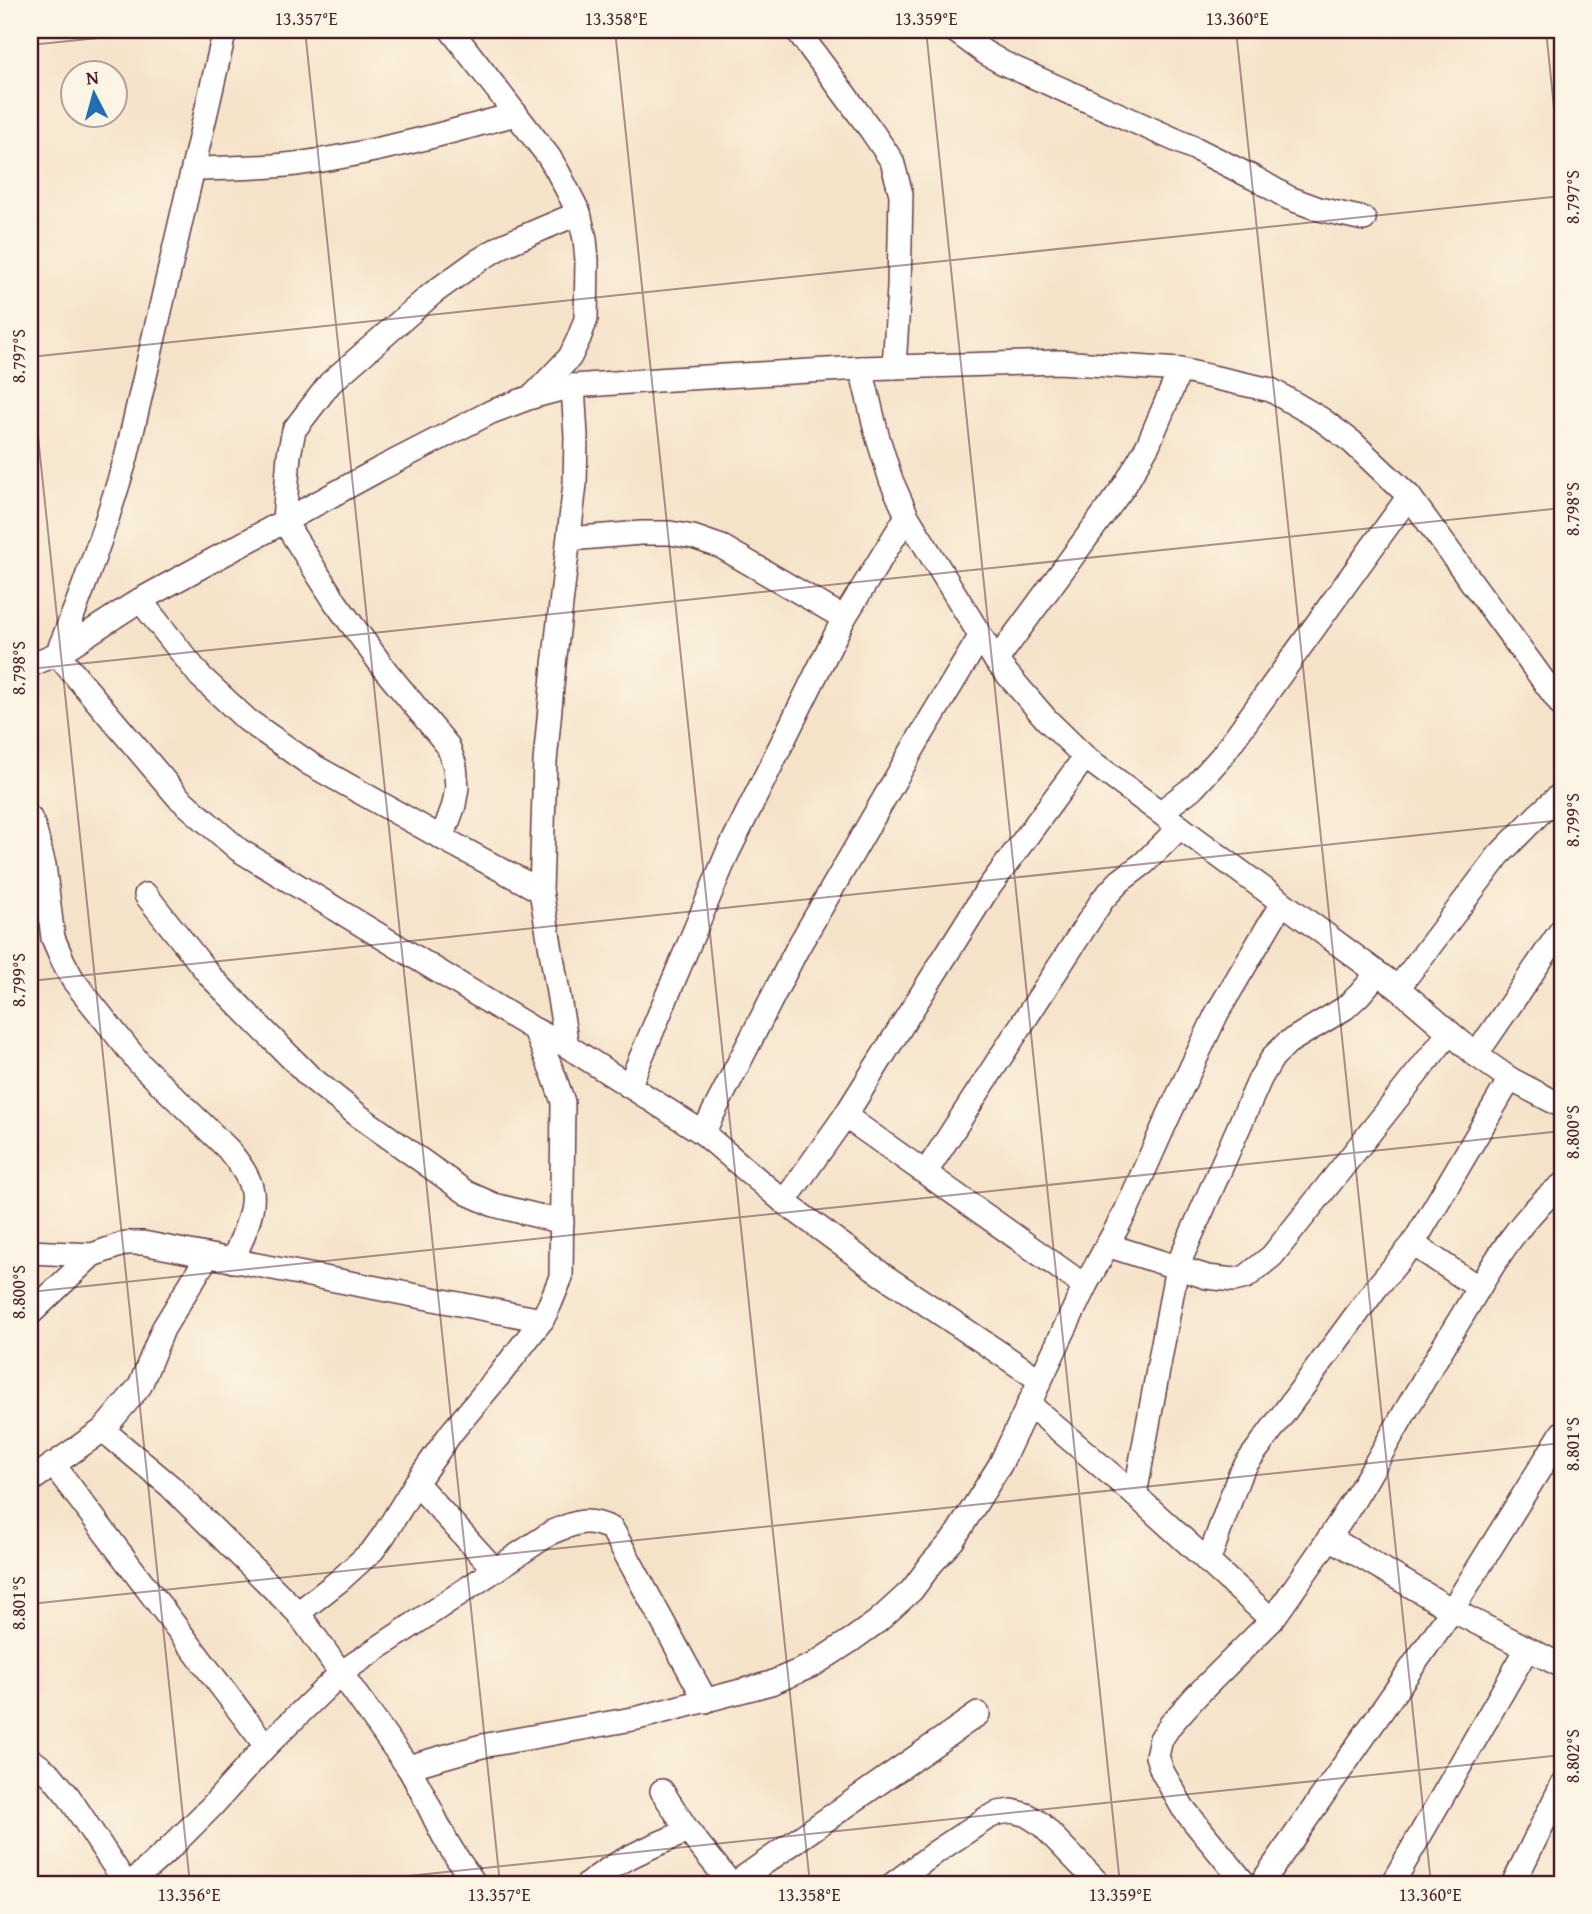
<svg xmlns="http://www.w3.org/2000/svg" width="1592" height="1914" viewBox="0 0 1592 1914" font-family="'Gentium Book Plus',serif">
<style>
.lines{fill:none;stroke-linecap:round;stroke-linejoin:round}
.street-casing{stroke:#643c43;stroke-width:26}
.street{stroke:#fff;stroke-width:23}
.ticks{fill:none;stroke:#4a1f2b;stroke-width:2;stroke-opacity:0.45}
.neatline{fill:none;stroke:#4a1f2b;stroke-width:2.5}
.ticks-label{font-size:18px;text-anchor:middle;fill:#4a1f2b}
</style>
<rect width="100%" height="100%" fill="#fcf5e5"/>
<filter id="ink" filterUnits="userSpaceOnUse"><feTurbulence type="fractalNoise" baseFrequency=".0143" numOctaves="2"/><feDisplacementMap in="SourceGraphic" scale="14" xChannelSelector="R" yChannelSelector="G"/><feConvolveMatrix kernelMatrix="1 2 1 2 8 2 1 2 1" color-interpolation-filters="sRGB"/></filter>
<filter id="wash" filterUnits="userSpaceOnUse"><feTurbulence type="fractalNoise" baseFrequency=".00686" numOctaves="4" result="noise"/><feDisplacementMap in="SourceGraphic" scale="28" xChannelSelector="R" yChannelSelector="G"/><feGaussianBlur stdDeviation="1.57" result="paint"/><feColorMatrix in="noise" values="0 0 0 0 0 0 0 0 0 0 0 0 0 0 0 0 0 1.4 0 .05"/><feComposite in="paint" operator="in"/></filter>
<g filter="url(#wash)">
<rect width="100%" height="100%" fill="#f5e3c9"/>
</g>
<g filter="url(#ink)">
<g class="lines">
<g class="street-casing">
<g id="street">
<polyline points="451,30 549,157 558,172 579,213 585,239 587,260 586,319 579,338 570,357 532,397"/>
<polyline points="797,30 871,130 892,161 901,194 899,288 894,367"/>
<polyline points="954,30 984,52 1003,63 1196,149 1256,179 1289,198 1319,209 1364,219"/>
<path d="M 194,169 C 228,168 262,168 296,164 C 371,154 443,134 516,114"/>
<polyline points="861,368 877,435 891,480 907,516 996,661 1046,719 1085,757 1398,988 1476,1055 1510,1079 1562,1106"/>
<polyline points="569,539 641,533 670,533 693,537 722,547 844,618"/>
<polyline points="140,600 200,676 247,720 310,764 442,838 541,891"/>
<polyline points="57,654 178,797 239,850 535,1030 567,1046 703,1133 784,1202 883,1275 1040,1380"/>
<path d="M 57,654 C 84,590 106,525 126,458 L 225,30"/>
<polyline points="996,661 1125,485 1148,445 1180,370"/>
<polyline points="30,665 57,654 140,600 378,470 491,412 531,397 573,386 671,379 861,368 1059,362 1180,370 1271,390 1321,419 1352,442 1409,496 1562,706"/>
<polyline points="1161,812 1195,786 1221,757 1409,496"/>
<path d="M 30,818 L 34,827 L 44,865 L 53,938 L 63,961 L 73,980 L 140,1064 L 228,1149 C 237,1161 250,1176 252,1192 C 255,1212 240,1242 233,1261"/>
<polyline points="442,838 454,805 457,787 455,766 448,746 386,671 336,603 284,521 289,455 294,430 330,383 433,293 476,262 504,245 579,213"/>
<polyline points="146,895 211,977 310,1077 359,1116 467,1193 494,1205 562,1222"/>
<polyline points="1398,988 1499,855 1538,815 1562,793"/>
<polyline points="567,1046 541,891 545,762 554,665 575,484 576,436 573,386"/>
<polyline points="1476,1055 1562,929"/>
<polyline points="629,1086 727,854 844,618 907,516"/>
<polyline points="845,1116 1085,1286"/>
<polyline points="703,1133 797,949 918,740 980,637"/>
<polyline points="926,1172 1103,899 1120,881 1144,863 1180,827"/>
<polyline points="784,1202 845,1116 985,893 1085,757"/>
<polyline points="1413,1244 1479,1288"/>
<polyline points="1107,1245 1207,1277 1234,1280 1246,1277 1272,1256 1449,1033"/>
<polyline points="30,1252 92,1255"/>
<polyline points="30,1314 92,1255 126,1243 143,1243 542,1320"/>
<polyline points="1030,1405 1135,1495 1272,1620 1196,1696 1171,1724 1161,1739 1157,1756 1162,1771 1183,1808 1245,1884"/>
<path d="M 103,1430 L 170,1486 L 298,1613 L 408,1767 C 423,1791 433,1817 447,1842 C 455,1856 465,1870 475,1884"/>
<polyline points="53,1464 266,1746"/>
<polyline points="30,1481 103,1430 140,1386 163,1329 207,1257"/>
<polyline points="416,1483 495,1570"/>
<polyline points="1135,1495 1177,1267 1260,1079 1273,1057 1287,1043 1345,1008 1359,995 1377,974"/>
<polyline points="1330,1538 1452,1610 1562,1666"/>
<polyline points="1208,1562 1239,1476 1247,1463 1376,1288 1413,1244 1510,1079"/>
<polyline points="298,1613 340,1580 373,1550 384,1535 416,1483 451,1433 501,1373 542,1320 550,1304 561,1277 563,1102 554,1076 535,1030"/>
<path d="M 1272,1620 C 1307,1570 1343,1521 1373,1468 C 1402,1417 1431,1366 1462,1316 C 1489,1271 1519,1217 1562,1185"/>
<polyline points="30,1759 51,1775 69,1797 126,1884"/>
<polyline points="408,1767 482,1746 638,1718 771,1683 813,1665 853,1639 878,1621 912,1590 932,1563 953,1540 1000,1465 1085,1286 1126,1211 1167,1119 1217,1013 1282,903"/>
<polyline points="662,1791 688,1831 731,1884"/>
<path d="M 130,1884 L 170,1848 L 212,1806 L 266,1746 L 342,1672 L 552,1532 C 576,1522 587,1517 612,1529 L 706,1701"/>
<path d="M 588,1884 C 618,1859 653,1846 688,1831"/>
<polyline points="734,1884 978,1714"/>
<polyline points="893,1884 936,1852 987,1818 998,1813 1012,1811 1027,1815 1041,1824 1099,1884"/>
<polyline points="1261,1884 1452,1610 1562,1433"/>
<polyline points="1392,1884 1527,1649"/>
<polyline points="1513,1884 1562,1785"/>
</g>
</g>
<use href="#street" class="street"/>
</g>
</g>
<path class="ticks" d="M 305,30 L 500,1884M 615,30 L 810,1884M 926,30 L 1120,1884M 1236,30 L 1431,1884M 1546,30 L 1562,186M 30,45 L 177,30M 30,357 L 1562,196M 30,360 L 190,1884M 30,669 L 1562,508M 30,981 L 1562,820M 30,1292 L 1562,1131M 30,1604 L 1562,1443M 332,1884 L 1562,1755"/>
<rect width="1592" height="1914" fill="none" stroke="#fcf5e5" stroke-width="77"/>
<g transform="translate(94 94) rotate(354)"><circle r="33" fill="#fcf5e5" stroke="#b59f9b" stroke-width="2"/>
<path d="M0-5L12 26L0 18L-12 26Z" fill="#1f6fb2"/>
<text y="-10" font-size="19" font-weight="bold" text-anchor="middle" fill="#4a1f2b">N</text>
</g>
<rect x="38" y="38" width="1516" height="1838" class="neatline"/>
<g class="ticks-label">
<text x="306" y="25">13.357°E</text>
<text x="616" y="25">13.358°E</text>
<text x="926" y="25">13.359°E</text>
<text x="1237" y="25">13.360°E</text>
<text transform="translate(1573 197) rotate(-90)" y="6">8.797°S</text>
<text transform="translate(19 356) rotate(-90)" y="6">8.797°S</text>
<text transform="translate(1573 509) rotate(-90)" y="6">8.798°S</text>
<text transform="translate(19 668) rotate(-90)" y="6">8.798°S</text>
<text transform="translate(1573 820) rotate(-90)" y="6">8.799°S</text>
<text transform="translate(19 980) rotate(-90)" y="6">8.799°S</text>
<text transform="translate(1573 1132) rotate(-90)" y="6">8.800°S</text>
<text transform="translate(19 1292) rotate(-90)" y="6">8.800°S</text>
<text transform="translate(1573 1444) rotate(-90)" y="6">8.801°S</text>
<text transform="translate(19 1603) rotate(-90)" y="6">8.801°S</text>
<text transform="translate(1573 1756) rotate(-90)" y="6">8.802°S</text>
<text x="189" y="1901">13.356°E</text>
<text x="499" y="1901">13.357°E</text>
<text x="809" y="1901">13.358°E</text>
<text x="1120" y="1901">13.359°E</text>
<text x="1430" y="1901">13.360°E</text>
</g>
</svg>
